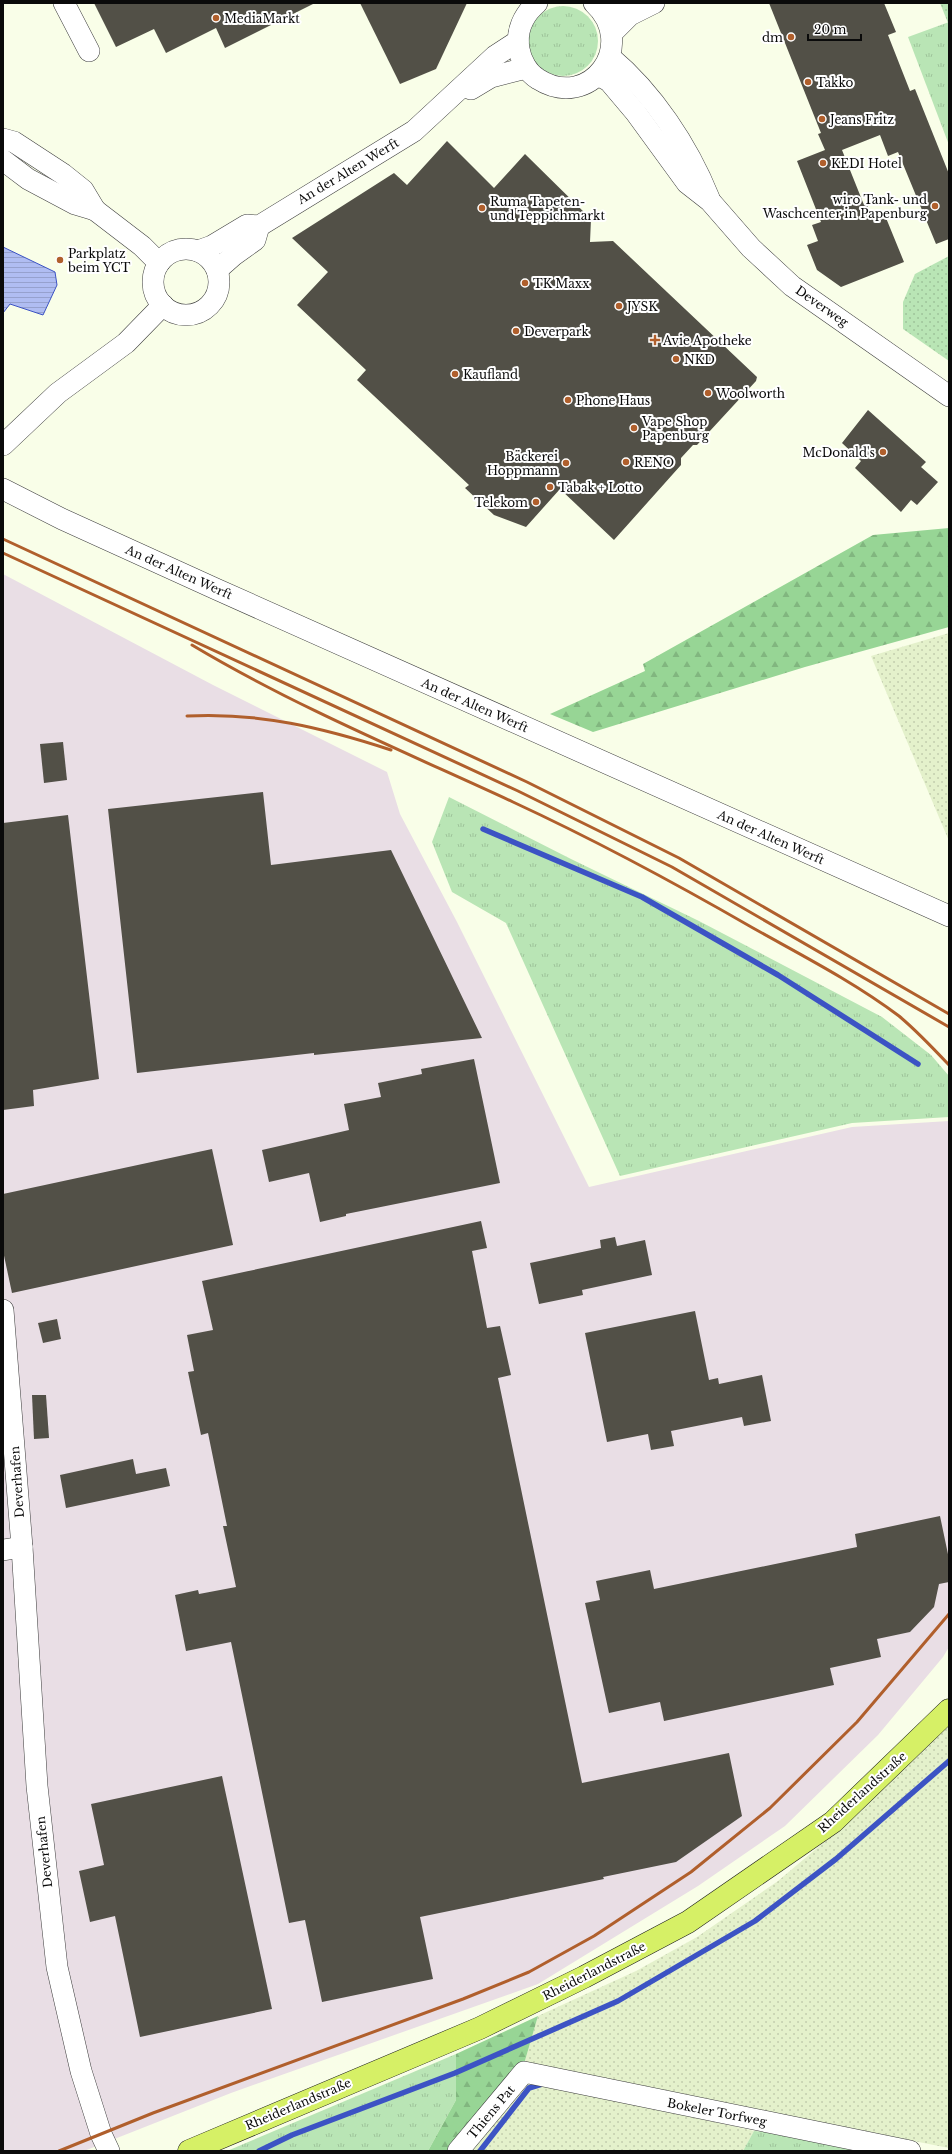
<svg xmlns="http://www.w3.org/2000/svg" width="952" height="2154" viewBox="0 0 952 2154" font-family="'Libre Baskerville',serif">
<style>
.industrial{fill:#e9dee5}
.farmland{fill:url(#farmland-dots)}
.grass{fill:url(#grass-tufts)}
.forest{fill:url(#forest-firs)}
.park{fill:url(#park-dots)}
.water{fill:url(#water-rules);stroke:#3c53c4}
.lines{fill:none;stroke-linecap:round;stroke-linejoin:round}
.stream{stroke:#3c53c4;stroke-width:5.5}
.building{fill:#525047}
.minor-casing{stroke:#3d3d3d;stroke-width:22}
.major-casing{stroke:#1b1b1b;stroke-width:23}
.minor{stroke:#fff;stroke-width:21}
.major{stroke:#d6f066;stroke-width:22}
.rail{stroke:#b05f2c;stroke-width:3}
.poi-dot{fill:#b05f2c;stroke:#fff;stroke-width:1.5}
.labels{text-anchor:middle;dominant-baseline:central;stroke-width:4;stroke-linejoin:round;paint-order:stroke}
.poi-label{font-size:12px;fill:#0a0a0a;stroke:#fff;text-anchor:start}
.street-label{font-size:12px;fill:#0a0a0a;stroke:#fff}
</style>
<defs>
<pattern id="farmland-dots" width="8" height="8" patternUnits="userSpaceOnUse"><rect width="8" height="8" fill="#e4f1cb"/><path d="M2 2h.1M6 6h.1" fill="none" stroke="#c2cdad" stroke-width="1.8" stroke-linecap="round"/></pattern>
<pattern id="grass-tufts" width="24" height="20" patternUnits="userSpaceOnUse"><rect width="24" height="20" fill="#b9e5b5"/><path d="M3 7l-1-3M5 7V3M7 7l1-3M15 17l-1-3M17 17v-4M19 17l1-3" fill="none" stroke="#9ec39a"/></pattern>
<pattern id="forest-firs" width="22" height="20" patternUnits="userSpaceOnUse"><rect width="22" height="20" fill="#97d595"/><path d="M5 1l3.5 6h-7zM16 11l3.5 6h-7z" fill="#81b67f"/></pattern>
<pattern id="park-dots" width="8" height="8" patternUnits="userSpaceOnUse"><rect width="8" height="8" fill="#b9e5b5"/><path d="M2 2h.1M6 6h.1" fill="none" stroke="#9ec39a" stroke-width="1.8" stroke-linecap="round"/></pattern>
<pattern id="water-rules" width="6" height="5" patternUnits="userSpaceOnUse"><rect width="6" height="5" fill="#b0bdf2"/><path d="M0 2.5h6" fill="none" stroke="#96a1ce"/></pattern>
</defs>
<rect width="100%" height="100%" fill="#f9fee8"/>
<polygon class="industrial" points="3,574 213,685 387,772 400,814 457,922 589,1187 852,1127 949,1121 949,1647 943,1657 878,1735 785,1826 698,1886 538,1984 231,2093 84,2151 3,2151"/>
<g class="farmland">
<polygon points="949,633 949,841 871,656"/>
<polygon points="949,1722 949,2148 524,2064 538,2016 636,1971 697,1937 778,1881 842,1827"/>
<polygon points="524,2078 754,2131 743,2151 466,2151"/>
</g>
<g class="grass">
<circle cx="563" cy="41" r="35"/>
<polygon points="949,22 949,145 908,37"/>
<polygon points="449,797 571,859 699,921 882,1017 931,1055 949,1076 949,1117 852,1123 620,1176 506,923 452,892 432,842"/>
<polygon points="456,2054 456,2100 428,2151 227,2151"/>
<polygon points="754,2131 767,2132 870,2151 743,2151"/>
</g>
<g class="forest">
<polygon points="949,528 949,627 805,667 593,732 550,714 645,671 643,664 873,535"/>
<polygon points="538,2016 524,2064 455,2151 428,2151 456,2100 456,2054"/>
</g>
<g class="park">
<polygon points="940,3 949,3 949,22 948,23"/>
<polygon points="949,256 949,361 903,329 903,302 915,274"/>
</g>
<polygon class="water" points="3,247 55,272 57,285 43,315 10,304 3,313"/>
<g class="lines">
<g class="stream">
<polyline points="483,829 642,897 778,975 918,1064"/>
<polyline points="259,2151 292,2135 455,2073 618,2001 755,1921 836,1859 949,1761"/>
<polyline points="480,2151 529,2088 542,2084"/>
</g>
</g>
<g class="building">
<polygon points="94,3 315,3 225,48 216,28 166,53 154,29 116,47"/>
<polygon points="360,3 467,3 436,69 400,84"/>
<polygon points="769,3 884,3 896,32 888,35 910,91 915,89 949,174 949,239 936,244 898,152 888,156 880,135 842,150 864,205 867,204 872,218 884,213 904,262 841,287 817,270 807,245 818,241 812,225 821,222 797,161 825,150 818,134 821,133"/>
<polygon points="447,141 494,188 525,154 591,219 590,242 613,241 757,377 756,381 697,445 693,445 681,458 681,465 614,540 560,489 526,527 494,515 465,488 469,485 357,380 366,370 297,305 328,272 292,238 394,173 407,185"/>
<polygon points="868,410 926,462 921,467 938,482 917,505 911,500 901,512 855,468 861,461 842,443"/>
<polygon points="63,742 67,780 44,783 40,744"/>
<polygon points="263,792 271,865 391,850 482,1038 314,1055 314,1053 137,1073 108,809"/>
<polygon points="68,815 99,1079 33,1090 34,1106 3,1110 3,823"/>
<polygon points="474,1059 500,1183 346,1214 346,1216 320,1222 309,1173 269,1182 262,1150 349,1130 344,1104 381,1097 378,1083 422,1074 421,1069"/>
<polygon points="212,1149 233,1245 12,1293 3,1251 3,1194"/>
<polygon points="481,1221 487,1248 472,1251 487,1328 500,1326 511,1375 498,1378 582,1783 729,1753 742,1816 676,1862 603,1877 604,1879 420,1917 433,1979 322,2002 305,1920 289,1923 231,1642 186,1651 175,1595 198,1590 199,1594 236,1587 223,1526 227,1526 208,1433 201,1435 188,1372 194,1371 187,1335 213,1330 202,1281"/>
<polygon points="615,1237 617,1246 645,1240 652,1275 582,1290 583,1295 539,1304 530,1263 601,1248 600,1240"/>
<polygon points="695,1311 709,1380 718,1378 719,1384 762,1375 771,1421 744,1426 742,1417 671,1431 674,1446 651,1450 648,1434 607,1442 585,1333"/>
<polygon points="57,1319 61,1339 43,1343 38,1323"/>
<polygon points="32,1395 46,1395 49,1438 34,1439"/>
<polygon points="133,1459 136,1474 166,1468 170,1486 66,1508 60,1475"/>
<polygon points="940,1516 949,1559 949,1582 939,1584 934,1607 910,1632 877,1639 881,1657 830,1668 834,1685 664,1721 660,1702 609,1713 585,1603 600,1600 596,1581 650,1570 654,1589 857,1547 855,1534"/>
<polygon points="222,1776 272,2009 140,2037 115,1916 90,1922 79,1871 104,1865 91,1804"/>
</g>
<g class="lines">
<g class="minor-casing">
<g id="minor">
<polyline points="64,3 89,51"/>
<path d="M 537,3 C 523,15 516,31 519,49 C 521,61 528,73 538,79 C 590,112 639,45 594,3"/>
<polyline points="601,10 614,8 622,3"/>
<polyline points="612,33 630,15 654,3"/>
<path d="M 610,57 C 653,93 688,146 709,198"/>
<polyline points="598,75 609,81 636,113 687,183 710,201 751,248 792,286 949,396"/>
<polyline points="471,89 491,77 526,68"/>
<polyline points="3,139 14,142 63,174 83,190 95,210"/>
<polyline points="3,160 28,179 75,204 95,210 142,246 159,263"/>
<circle cx="186" cy="282" r="33"/>
<polyline points="198,251 212,246 247,225 259,226 414,131 495,56 518,41"/>
<polyline points="217,270 234,255 255,240 259,226"/>
<polyline points="3,445 58,393 126,343 163,305"/>
<polyline points="3,489 62,519 216,589 949,916"/>
<polyline points="3,1310 22,1547 37,1786 57,1967 81,2071 101,2134 109,2151"/>
<polyline points="3,1550 22,1547"/>
<polyline points="458,2151 524,2072 910,2151"/>
</g>
</g>
<g class="major-casing">
<polyline id="major" points="189,2151 480,2028 584,1977 688,1922 833,1822 949,1710"/>
</g>
<use href="#minor" class="minor"/>
<use href="#major" class="major"/>
<g class="rail">
<polyline points="3,539 527,782 679,858 949,1014"/>
<polyline points="3,553 518,791 672,867 949,1027"/>
<path d="M 192,645 C 294,706 405,752 513,802 C 595,840 675,883 753,928 C 803,956 854,982 899,1016 C 917,1031 933,1048 949,1065"/>
<path d="M 187,716 C 258,712 324,728 391,750"/>
<polyline points="59,2151 153,2113 463,1999 529,1972 594,1936 691,1872 770,1808 857,1722 949,1614"/>
</g>
</g>
<g class="poi-dot">
<circle cx="216" cy="18" r="4"/>
<circle cx="791" cy="37" r="4"/>
<circle cx="808" cy="82" r="4"/>
<circle cx="822" cy="119" r="4"/>
<circle cx="823" cy="163" r="4"/>
<circle cx="935" cy="206" r="4"/>
<circle cx="482" cy="208" r="4"/>
<circle cx="60" cy="260" r="4"/>
<circle cx="525" cy="283" r="4"/>
<circle cx="619" cy="306" r="4"/>
<circle cx="516" cy="331" r="4"/>
<path d="M653 334h4v4h4v4h-4v4h-4v-4h-4v-4h4z"/>
<circle cx="676" cy="359" r="4"/>
<circle cx="455" cy="374" r="4"/>
<circle cx="708" cy="393" r="4"/>
<circle cx="568" cy="400" r="4"/>
<circle cx="634" cy="428" r="4"/>
<circle cx="883" cy="452" r="4"/>
<circle cx="626" cy="462" r="4"/>
<circle cx="566" cy="463" r="4"/>
<circle cx="550" cy="487" r="4"/>
<circle cx="536" cy="502" r="4"/>
</g>
<g class="labels">
<g class="poi-label">
<text x="224" y="18">MediaMarkt</text>
<text x="783" y="37" text-anchor="end">dm</text>
<text x="816" y="82">Takko</text>
<text x="830" y="119">Jeans Fritz</text>
<text x="831" y="163">KEDI Hotel</text>
<text x="927" y="199" text-anchor="end">wiro Tank- und<tspan x="927" dy="14">Waschcenter in Papenburg</tspan></text>
<text x="490" y="201">Ruma Tapeten-<tspan x="490" dy="14">und Teppichmarkt</tspan></text>
<text x="68" y="253">Parkplatz<tspan x="68" dy="14">beim YCT</tspan></text>
<text x="533" y="283">TK Maxx</text>
<text x="627" y="306">JYSK</text>
<text x="524" y="331">Deverpark</text>
<text x="663" y="340">Avie Apotheke</text>
<text x="684" y="359">NKD</text>
<text x="463" y="374">Kaufland</text>
<text x="716" y="393">Woolworth</text>
<text x="576" y="400">Phone Haus</text>
<text x="642" y="421">Vape Shop<tspan x="642" dy="14">Papenburg</tspan></text>
<text x="875" y="452" text-anchor="end">McDonald's</text>
<text x="558" y="456" text-anchor="end">Bäckerei<tspan x="558" dy="14">Hoppmann</tspan></text>
<text x="634" y="462">RENO</text>
<text x="558" y="487">Tabak + Lotto</text>
<text x="528" y="502" text-anchor="end">Telekom</text>
</g>
<g class="street-label">
<text transform="translate(348 171) rotate(-31)">An der Alten Werft</text>
<text transform="translate(822 306) rotate(35)">Deverweg</text>
<text transform="translate(179 572) rotate(24)">An der Alten Werft</text>
<text transform="translate(475 705) rotate(24)">An der Alten Werft</text>
<text transform="translate(771 837) rotate(24)">An der Alten Werft</text>
<text transform="translate(17 1482) rotate(-94)">Deverhafen</text>
<text transform="translate(862 1792) rotate(-42)">Rheiderlandstraße</text>
<text transform="translate(44 1852) rotate(-96)">Deverhafen</text>
<text transform="translate(594 1971) rotate(-27)">Rheiderlandstraße</text>
<text transform="translate(298 2104) rotate(-23)">Rheiderlandstraße</text>
<text transform="translate(491 2112) rotate(-50)">Thiens Pat</text>
<text transform="translate(717 2112) rotate(11)">Bokeler Torfweg</text>
</g>
</g>
<rect width="952" height="2154" fill="none" stroke="#0a0a0a" stroke-width="8"/>
<path d="M808 34v6h53v-6" fill="none" stroke="#0a0a0a" stroke-width="2"/>
<text x="814" y="34" font-size="12" fill="#0a0a0a" stroke="#ffffff" stroke-width="3" paint-order="stroke">20 m</text>
</svg>
